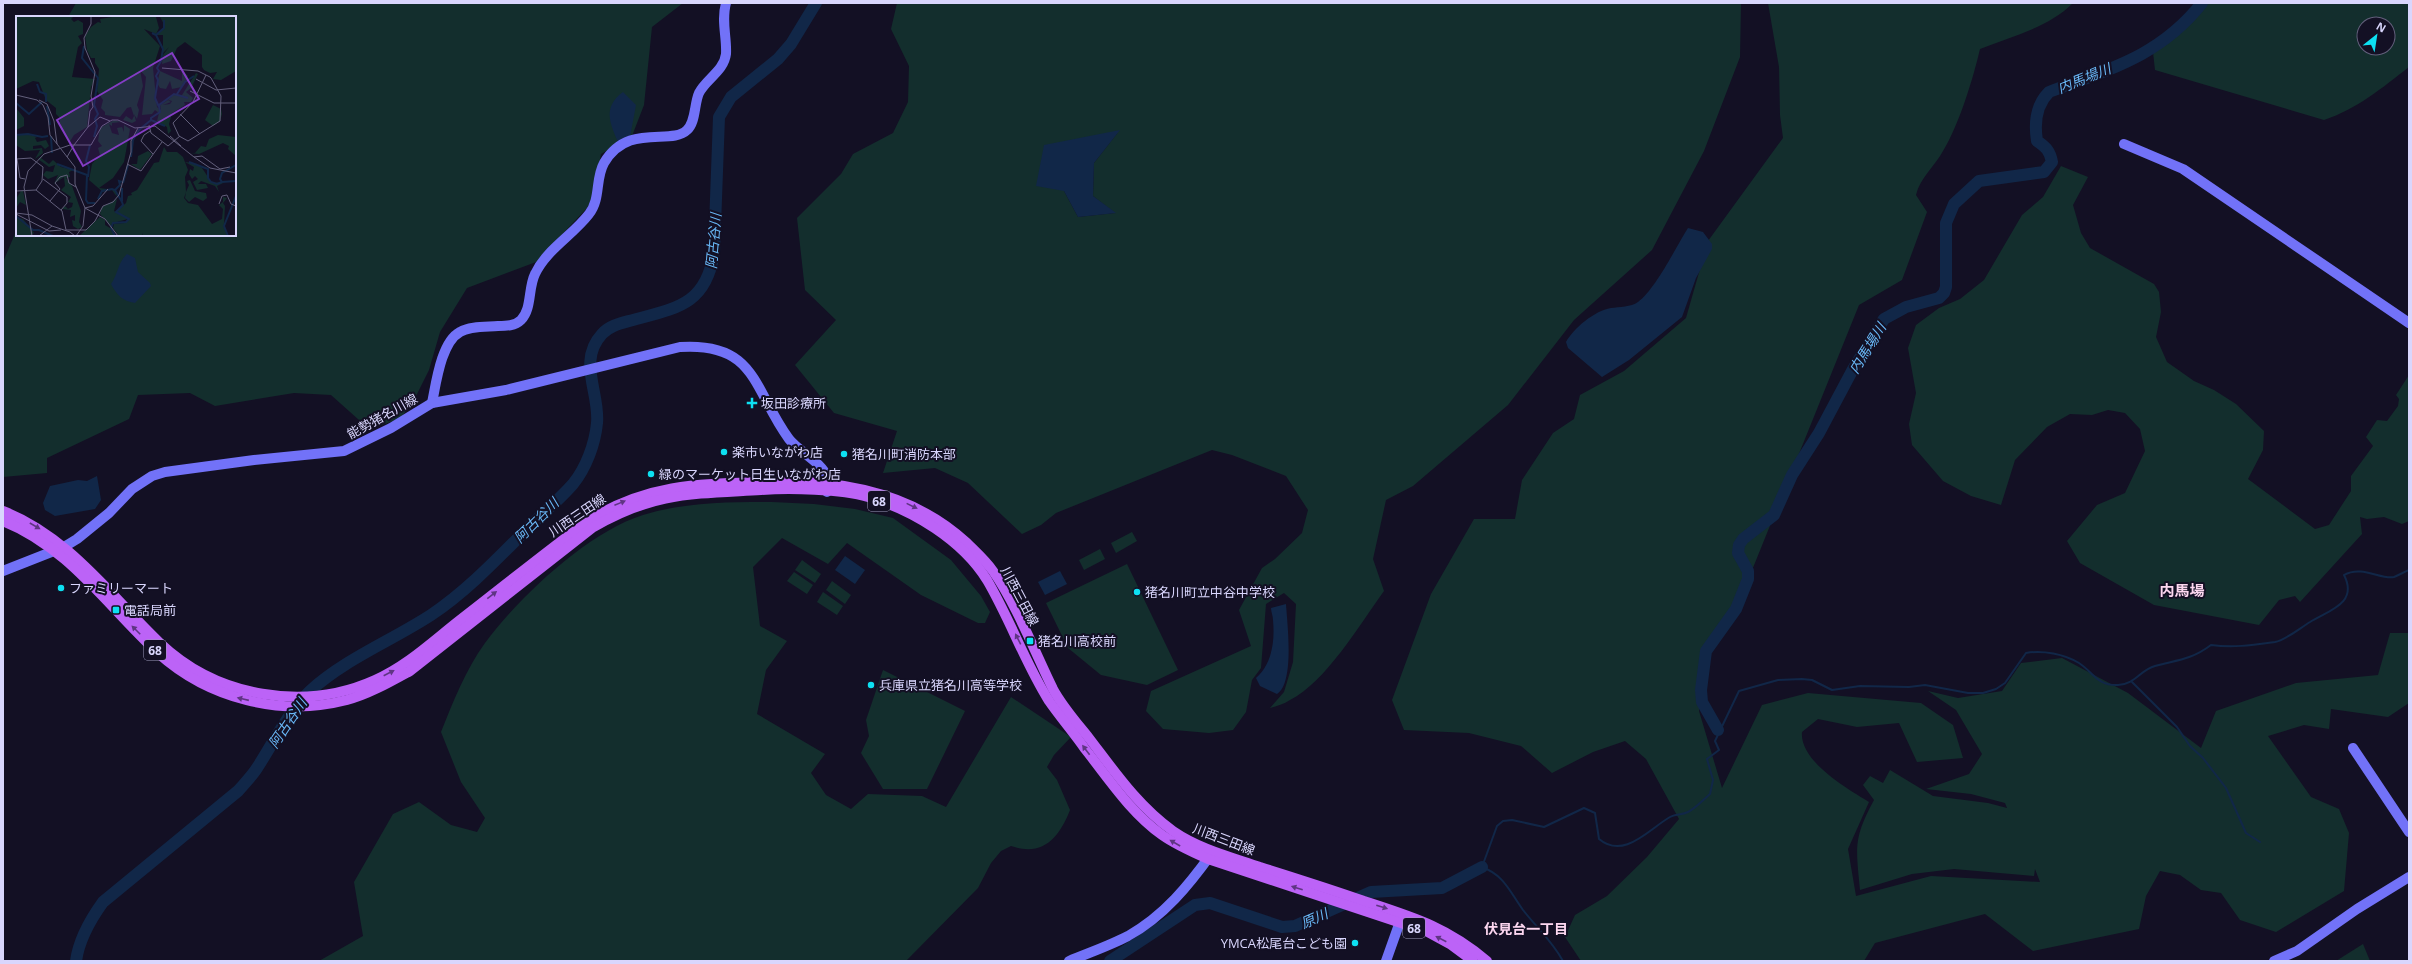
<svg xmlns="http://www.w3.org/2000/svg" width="2412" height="964" viewBox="0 0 2412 964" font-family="'Open Sans','Noto Sans JP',sans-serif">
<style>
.green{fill:#132e2d;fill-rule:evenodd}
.water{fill:#112748}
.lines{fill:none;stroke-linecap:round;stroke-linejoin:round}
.stream{stroke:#112748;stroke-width:2}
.river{stroke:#112748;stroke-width:12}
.secondary{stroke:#7272f8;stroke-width:10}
.primary{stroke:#bc63f7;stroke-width:10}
.oneway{fill:#5f3583}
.poi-dot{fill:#0de0f2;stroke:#131024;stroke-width:1.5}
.labels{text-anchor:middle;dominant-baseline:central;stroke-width:4;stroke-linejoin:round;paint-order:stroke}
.shield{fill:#131024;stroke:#9e9bbc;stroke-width:1}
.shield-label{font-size:12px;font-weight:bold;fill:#d9d6fd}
.poi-label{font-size:13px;fill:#d9d6fd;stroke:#131024;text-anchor:start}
.street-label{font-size:13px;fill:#d9d6fd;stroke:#131024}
.water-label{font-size:14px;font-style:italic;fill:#69b8f7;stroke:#131024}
.neighbourhood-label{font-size:14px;font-weight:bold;fill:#fdd7f0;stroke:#131024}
.quarter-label{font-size:15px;font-weight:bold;fill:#fdd7f0;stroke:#131024}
.inset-river{fill:none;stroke:#112748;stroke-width:2}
.inset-road{fill:none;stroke:#625f7b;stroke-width:1}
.view{fill:#843dc5;fill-opacity:0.15;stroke:#843dc5;stroke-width:2}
.inset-edge{fill:none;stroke:#d9d6fd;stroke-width:2}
</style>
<rect width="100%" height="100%" fill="#131024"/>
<g class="green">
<polygon points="76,3 683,3 652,27 644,105 632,136 601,154 593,197 587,208 536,262 467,288 440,332 429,370 415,398 401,418 382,425 359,420 331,395 294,393 215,406 190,393 138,395 129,419 47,458 47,473 3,477 3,262 17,229 17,235 235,235 235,17 68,17"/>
<path d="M 897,3 L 1741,3 L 1740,57 L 1704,151 L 1652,250 L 1574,320 L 1508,405 L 1413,486 L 1386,500 L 1373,559 L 1384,591 C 1360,624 1326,682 1290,700 C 1284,704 1277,706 1270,708 L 1284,692 L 1293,662 L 1296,604 L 1284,593 L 1266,604 L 1261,668 L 1252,680 L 1246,712 L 1233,730 L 1209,733 L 1163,729 L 1146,711 L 1151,691 L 1251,646 L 1239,610 L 1262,568 L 1275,559 L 1302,533 L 1308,510 L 1286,476 L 1232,455 L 1212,450 L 1056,513 L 1041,525 L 1022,534 L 968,483 L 935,468 L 883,473 L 897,431 L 834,413 L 795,365 L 836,320 L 805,290 L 797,218 L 841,174 L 853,154 L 893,133 L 908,102 L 909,66 L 891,29 ZM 1119,131 L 1094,163 L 1093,196 L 1115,213 L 1078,217 L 1064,191 Z"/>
<path d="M 1768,3 L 2073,3 C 2048,28 2012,36 1980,49 C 1973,79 1959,125 1943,151 C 1935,166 1920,178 1916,195 L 1927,212 L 1902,280 L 1859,305 L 1740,600 L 1716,633 L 1708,653 L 1699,711 L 1722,788 L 1762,705 L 1808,693 L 1921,703 L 1953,725 L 1963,758 L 1917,762 L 1899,723 L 1857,727 L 1818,719 L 1802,732 C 1799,761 1848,789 1869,802 L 1848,849 L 1856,896 L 1931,876 L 2040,882 L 2035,869 L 2034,876 L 1954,869 L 1912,874 L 1860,890 C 1856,847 1853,839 1874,800 L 1863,785 L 1870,776 L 1883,783 L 1890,770 L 1933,796 L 1988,803 L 2007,808 L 2005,803 L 1971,794 L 1926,789 L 1969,774 L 1982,754 L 1956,710 L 1928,691 L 1958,698 L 2002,691 L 2021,663 L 2062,658 L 2128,693 L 2201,748 L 2216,711 L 2296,683 L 2378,675 L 2390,633 L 2409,633 L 2409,703 L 2388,717 L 2331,709 L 2329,729 L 2304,725 L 2268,736 L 2311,797 L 2339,809 L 2349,833 L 2344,891 L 2276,932 L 2240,920 L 2221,893 L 2201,890 L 2180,875 L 2160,871 L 2146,896 L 2139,929 L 2033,951 L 1985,914 L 1875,943 L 1864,961 L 1581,961 L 1565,937 L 1575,915 L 1607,896 L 1647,857 L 1679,819 L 1646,759 L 1625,741 L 1593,752 L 1552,773 L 1521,746 L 1469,733 L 1404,730 L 1392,700 L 1431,594 L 1474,519 L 1515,519 L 1522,480 L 1553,433 L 1574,419 L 1580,395 L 1624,371 L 1686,318 L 1708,241 L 1783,138 L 1780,115 L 1779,67 Z"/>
<path d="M 2207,3 L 2409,3 L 2409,67 C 2382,88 2357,109 2324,120 L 2155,70 L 2153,52 L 2181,31 ZM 2364,24 L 2388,24 L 2388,48 L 2364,48 Z"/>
<polygon points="2061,166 2088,177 2073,205 2081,233 2090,248 2154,284 2159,292 2161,312 2156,337 2167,362 2194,381 2214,390 2236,404 2264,431 2263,450 2248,479 2315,529 2329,525 2351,491 2351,476 2373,446 2366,437 2377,420 2387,421 2398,406 2399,399 2396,395 2409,375 2409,521 2402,524 2384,517 2367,519 2360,517 2362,534 2300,602 2295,596 2279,600 2259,625 2154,605 2080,563 2067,541 2097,505 2125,493 2145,451 2140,429 2125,413 2108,410 2092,415 2070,414 2047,427 2015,460 2001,505 1971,496 1943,481 1912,445 1909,424 1916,393 1908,348 1916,325 1939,308 1960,299 1984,280 2022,215 2043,197"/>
<path d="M 772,502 L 814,504 L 855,509 L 893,518 L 951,560 L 981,596 L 990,612 L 985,623 L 978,623 L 921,595 L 847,543 L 828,564 L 782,538 L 753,567 L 760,626 L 787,641 L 766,670 L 757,714 L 825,754 L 811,773 L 826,795 L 851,809 L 868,794 L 922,796 L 946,807 L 1011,697 L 1071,737 L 1054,755 L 1047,767 L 1057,780 L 1070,810 C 1059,838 1043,857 1011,846 L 1001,851 L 991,863 L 978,888 L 906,961 L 319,961 L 363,936 L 354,882 L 393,814 L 419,802 L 451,825 L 477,832 L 485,818 L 461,782 L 441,732 C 453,702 466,669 485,643 C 519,597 588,532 643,515 C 685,502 729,502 772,502 Z"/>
<polygon points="1132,532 1137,541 1116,553 1111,543"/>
<polygon points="1100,549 1105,559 1084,570 1079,560"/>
<polygon points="802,560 821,574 815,583 795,570"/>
<polygon points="1127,564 1178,670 1147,685 1101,675 1068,648 1046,603"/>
<polygon points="794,572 813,585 807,594 787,581"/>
<polygon points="832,581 851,595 845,604 826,590"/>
<polygon points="823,592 843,606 837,615 817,602"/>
<polygon points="883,670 965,711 927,789 883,789 861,753 869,736 866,720"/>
<polygon points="2363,944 2370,961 2336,961"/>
</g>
<g class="water">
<path d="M 623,92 L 636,105 L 630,137 L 619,144 C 610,124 602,107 623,92 Z"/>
<polygon points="1120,130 1094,163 1093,196 1116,213 1078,217 1064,191 1036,186 1044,145"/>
<path d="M 1688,228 L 1703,232 L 1712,244 L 1712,249 L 1696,278 L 1682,317 L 1629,360 L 1602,377 L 1568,348 L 1566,342 C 1574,328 1594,311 1611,308 C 1619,307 1631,307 1638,302 C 1655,290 1676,247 1688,228 Z"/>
<path d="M 127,254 L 135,258 L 138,272 L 150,283 L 151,286 L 135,303 C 122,301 117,295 111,284 C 118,274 118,262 127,254 Z"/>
<polygon points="97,476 101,500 95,509 55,516 45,510 43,503 50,486 78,480 87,481"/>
<polygon points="845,556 865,570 855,584 835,570"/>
<polygon points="1060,571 1067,584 1045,595 1038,582"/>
<path d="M 1286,604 C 1287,622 1295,683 1277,694 L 1260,686 L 1256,678 C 1272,664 1275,641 1273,620 C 1273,616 1271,612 1271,608 Z"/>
</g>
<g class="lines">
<g class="stream">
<polyline points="2132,682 2177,727 2190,746 2203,758 2226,788 2246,833 2260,842"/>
<path d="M 1563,961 C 1552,941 1537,928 1523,910 C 1510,892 1504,875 1482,867 L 1497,826 L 1503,821 L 1512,820 L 1544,827 L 1584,808 L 1595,813 L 1599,839 C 1624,860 1649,829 1670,817 C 1675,814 1682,815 1688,812 C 1696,808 1703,800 1710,794 L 1713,780 L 1707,759 L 1719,750 L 1715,741 L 1739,691 L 1778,680 L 1802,679 L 1812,680 L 1832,690 L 1860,686 L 1909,687 L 1925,685 L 1968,693 L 1983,693 L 1996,689 L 2005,683 L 2026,653 C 2043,650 2064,654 2079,663 C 2093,672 2097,686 2118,685 C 2136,684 2140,670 2155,666 C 2177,660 2191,660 2211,645 C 2234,648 2253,645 2275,642 C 2286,640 2300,628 2310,622 C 2327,611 2359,604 2344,575 C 2362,565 2381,580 2394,577 C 2399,575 2404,572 2409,570"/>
</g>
<g class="river">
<path d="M 1718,730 L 1702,702 L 1701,690 L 1706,651 L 1736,609 L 1748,579 L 1748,571 L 1738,553 L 1739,545 L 1743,539 L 1774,515 L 1792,475 L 1819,433 L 1852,371 L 1884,319 L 1906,307 L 1939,298 L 1944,293 L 1946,287 L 1946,223 L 1954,204 L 1979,181 L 2044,172 L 2052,162 C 2050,151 2046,147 2037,141 C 2034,122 2036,105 2049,92 C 2110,69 2160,56 2202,3"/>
<path d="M 76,961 C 79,939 90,920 103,902 L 238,791 C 244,784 252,776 257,768 C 274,742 288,712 310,691 C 345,659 391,641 431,615 C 467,591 498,558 529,527 C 543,513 560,499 573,484 C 586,468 595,444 597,423 C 600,393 577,361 602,334 C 610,325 622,323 633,320 C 678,308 706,304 714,253 L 719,117 L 731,97 L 778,59 L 791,44 L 816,3"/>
<polyline points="1110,961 1195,905 1210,903 1282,927 1295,926 1371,892 1442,888 1482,867"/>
</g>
<g class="secondary">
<polyline points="2124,144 2183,169 2409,323"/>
<path d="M 432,403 C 436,384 441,342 460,332 C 470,326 486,327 498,326 C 506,326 515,326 521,320 C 532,309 528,288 535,274 C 546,250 573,235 589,214 C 601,199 595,179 604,163 C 628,122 671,146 687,130 C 696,122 694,104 699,93 C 706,79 724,71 726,54 C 727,37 721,21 726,3"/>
<path d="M 3,571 L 64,547 L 77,539 L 109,513 L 132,489 L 152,476 L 165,472 L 254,460 L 344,451 L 391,428 L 432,403 L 506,390 L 680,347 C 757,342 753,390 789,439 C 798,451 823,463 827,477 C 828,482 827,488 827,492"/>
<polyline points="2353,748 2409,832"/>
<path d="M 1069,961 C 1088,953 1109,946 1128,936 C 1164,916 1189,885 1212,853"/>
<polyline points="1386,961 1402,916"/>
<polyline points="2274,961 2297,951 2357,909 2409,877"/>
</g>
<g class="primary">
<path d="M 3,511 C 68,536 111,596 160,643 C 217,697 304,712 375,680 C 407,666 433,641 460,620 C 504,586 547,551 592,518 C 653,483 700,484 767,482 C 839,479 913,493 967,543 C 976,552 986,561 993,571 C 1016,604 1035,652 1053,689 C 1062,706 1077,723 1089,738 C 1115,772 1138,806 1173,831 C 1199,849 1231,857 1260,867 C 1295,878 1330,889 1364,901 C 1413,917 1447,927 1487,961"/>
<path d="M 3,521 C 70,548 107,606 158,653 C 209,699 281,717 347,700 C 369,694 390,682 410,671 L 592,528 C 653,492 693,494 761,490 C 789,488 841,489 868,497 C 913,510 962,540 987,580 C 1010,619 1025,663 1049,701 C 1060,717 1074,733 1085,749 C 1109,779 1130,812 1162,835 C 1176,845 1192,852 1208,859 L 1428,932 L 1450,944 L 1473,961"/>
</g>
</g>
<defs><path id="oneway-solid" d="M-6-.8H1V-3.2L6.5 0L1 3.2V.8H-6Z"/></defs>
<g class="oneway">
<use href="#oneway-solid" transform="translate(620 503) rotate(-22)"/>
<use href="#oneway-solid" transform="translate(912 506) rotate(26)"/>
<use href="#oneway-solid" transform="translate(35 526) rotate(30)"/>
<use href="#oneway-solid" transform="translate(492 595) rotate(-38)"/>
<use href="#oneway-solid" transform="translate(136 630) rotate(-135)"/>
<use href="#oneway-solid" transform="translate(1018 639) rotate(-117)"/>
<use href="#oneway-solid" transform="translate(389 673) rotate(-27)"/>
<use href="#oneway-solid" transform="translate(243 699) rotate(-167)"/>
<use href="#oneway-solid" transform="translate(1086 750) rotate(-127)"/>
<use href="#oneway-solid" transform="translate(1175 843) rotate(-150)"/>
<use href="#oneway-solid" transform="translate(1297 888) rotate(-162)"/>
<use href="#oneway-solid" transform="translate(1382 907) rotate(18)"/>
<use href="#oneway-solid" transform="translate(1441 939) rotate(-153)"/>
</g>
<g class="poi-dot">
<path d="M750 397h4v4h4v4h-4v4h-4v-4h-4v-4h4z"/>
<circle cx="724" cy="452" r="4"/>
<circle cx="844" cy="454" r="4"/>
<circle cx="651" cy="474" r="4"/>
<circle cx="61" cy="588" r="4"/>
<circle cx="1137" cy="592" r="4"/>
<rect x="112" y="606" width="8" height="8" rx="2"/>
<rect x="1026" y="637" width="8" height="8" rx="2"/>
<circle cx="871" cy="685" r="4"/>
<circle cx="1355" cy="943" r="4"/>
</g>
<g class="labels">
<g class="shield">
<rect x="868" y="491" width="22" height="20" rx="3"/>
<rect x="144" y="640" width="22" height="20" rx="3"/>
<rect x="1403" y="918" width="22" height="20" rx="3"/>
</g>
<g class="shield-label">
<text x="879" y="501">68</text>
<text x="155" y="650">68</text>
<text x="1414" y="928">68</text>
</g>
<g class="poi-label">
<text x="761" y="403">坂田診療所</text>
<text x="732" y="452">楽市いながわ店</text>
<text x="852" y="454">猪名川町消防本部</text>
<text x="659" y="474">緑のマーケット日生いながわ店</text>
<text x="69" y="588">ファミリーマート</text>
<text x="1145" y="592">猪名川町立中谷中学校</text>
<text x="124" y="610">電話局前</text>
<text x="1038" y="641">猪名川高校前</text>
<text x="879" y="685">兵庫県立猪名川高等学校</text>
<text x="1347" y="943" text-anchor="end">YMCA松尾台こども園</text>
</g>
<g class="street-label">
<text transform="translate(382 416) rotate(-29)">能勢猪名川線</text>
<text transform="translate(577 515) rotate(-34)">川西三田線</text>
<text transform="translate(1020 596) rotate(62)">川西三田線</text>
<text transform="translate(1224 839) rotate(21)">川西三田線</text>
</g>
<g class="water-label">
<text transform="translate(2084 78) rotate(-22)">内馬場川</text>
<text transform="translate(713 241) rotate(-85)">阿古谷川</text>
<text transform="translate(1867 348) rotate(-58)">内馬場川</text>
<text transform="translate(536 520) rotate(-45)">阿古谷川</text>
<text transform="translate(287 723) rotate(-56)">阿古谷川</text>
<text transform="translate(1314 918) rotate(-24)">原川</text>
</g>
<g class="neighbourhood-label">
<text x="1526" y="928">伏見台一丁目</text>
</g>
<g class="quarter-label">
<text x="2182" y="590">内馬場</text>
</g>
</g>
<g transform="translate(16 16)">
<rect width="220" height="220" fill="#131024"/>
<path d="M 0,0 L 58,0 L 55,3 L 58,6 L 62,4 L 67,7 L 67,18 L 62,20 L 66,27 L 62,31 L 56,61 L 79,63 L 75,71 L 71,111 L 58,119 L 53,127 L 44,107 L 44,102 L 40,98 L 40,92 L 30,84 L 23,66 L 17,65 L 0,73 ZM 102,0 L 219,0 L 220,55 L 205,64 L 197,63 L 201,56 L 194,57 L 188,54 L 186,51 L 186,39 L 169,26 L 161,32 L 155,45 L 146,48 L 147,39 L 153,31 L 147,37 L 147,19 L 141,19 L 149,10 L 144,1 L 140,1 L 143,12 L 140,18 L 128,13 L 144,30 L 137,52 L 141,91 L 145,94 L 144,89 L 152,84 L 155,86 L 147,89 L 154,88 L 156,85 L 152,84 L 157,78 L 166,79 L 180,57 L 182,58 L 175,72 L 170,76 L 177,82 L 175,86 L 168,86 L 169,89 L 156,97 L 153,108 L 155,115 L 152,118 L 151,111 L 141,105 L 143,97 L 139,94 L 136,98 L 126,99 L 130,61 L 124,54 L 127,70 L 121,89 L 123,94 L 121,103 L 118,98 L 120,105 L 116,107 L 107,104 L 110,100 L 116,104 L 118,100 L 115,91 L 111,92 L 104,101 L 89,99 L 89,96 L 85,92 L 87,84 L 81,75 L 83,53 L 79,47 L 79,42 L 75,42 L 71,34 L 69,20 L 75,11 L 82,6 L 85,7 L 84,3 ZM 166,54 L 172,60 L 166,71 L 156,73 L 154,65 L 150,73 L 144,72 L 141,67 L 144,55 L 166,65 ZM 197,89 L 205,93 L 206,98 L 204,105 L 197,110 L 189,104 ZM 0,92 L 8,102 L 8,110 L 0,114 ZM 98,104 L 105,106 L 96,107 L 96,110 L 93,108 L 96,117 L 103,119 L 101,112 L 106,111 L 108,116 L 108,109 L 114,113 L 108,146 L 97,162 L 83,172 L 99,174 L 101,181 L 96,174 L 87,176 L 73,164 L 76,148 L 84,139 L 82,132 L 86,130 L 82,125 L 84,112 ZM 12,118 L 21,121 L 19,122 L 21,126 L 30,124 L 33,130 L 29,133 L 25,129 L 17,130 L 17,133 L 26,132 L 27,137 L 19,143 L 24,134 L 9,135 L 0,129 L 0,119 ZM 202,119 L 220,121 L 220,140 L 212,133 L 213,130 L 207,127 L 183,138 L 175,137 L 179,137 L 185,130 L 190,131 L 193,123 ZM 148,131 L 151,136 L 161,136 L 167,141 L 172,154 L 169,161 L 170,176 L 173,169 L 171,165 L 174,164 L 179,175 L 190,177 L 191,182 L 187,185 L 179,181 L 173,186 L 169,182 L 170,176 L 168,182 L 172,187 L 182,189 L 196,208 L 206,203 L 207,193 L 203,189 L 207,186 L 207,181 L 211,182 L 207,187 L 209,190 L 208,209 L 212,220 L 127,220 L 126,217 L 126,220 L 103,220 L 97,212 L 98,208 L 108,207 L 114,203 L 102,197 L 102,194 L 110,187 L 112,180 L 116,179 L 115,177 L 121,174 L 138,147 L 143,146 ZM 132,135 L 136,138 L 124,154 L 115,148 L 121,148 L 122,140 ZM 28,139 L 25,142 L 33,148 L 37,144 L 45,151 L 57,154 L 53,156 L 54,161 L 50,162 L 56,170 L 65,195 L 63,206 L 66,211 L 62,213 L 57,210 L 56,204 L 59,205 L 59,199 L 54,201 L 55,194 L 46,193 L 49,190 L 52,193 L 56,191 L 57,187 L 52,186 L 55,181 L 45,174 L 49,170 L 48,161 L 38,168 L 42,159 L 32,163 L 27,159 L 30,155 L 37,156 L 39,149 L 33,151 L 22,143 ZM 169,146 L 178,147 L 186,152 L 196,167 L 209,166 L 201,170 L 203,176 L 199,170 L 185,165 L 182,168 L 190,168 L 192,172 L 181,174 L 177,166 L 182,163 L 179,160 L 176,163 L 173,158 L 174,153 L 177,155 L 178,151 ZM 5,175 L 7,175 L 10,189 L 4,186 L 0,192 L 0,183 ZM 101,183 L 98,195 L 112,203 L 97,207 L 95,210 L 84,198 L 86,191 ZM 0,201 L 7,203 L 18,217 L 14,220 L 2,220 L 0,217 ZM 84,201 L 89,204 L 89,209 L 94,212 L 99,220 L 63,220 Z" fill="#132e2d"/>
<path class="inset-river" d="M 136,17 L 140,19 L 147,33 L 145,45 L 141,52 L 143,55 L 140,60 L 142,64 L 139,82 L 143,91M 140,19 L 148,12 L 148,4M 68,30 L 66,42 L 82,62 L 78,89 L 82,98 L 79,103 L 81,110 L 78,121M 21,68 L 24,76 L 30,78 L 30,86M 161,78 L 169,66 L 178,60M 0,87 L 13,98 L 26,86M 31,90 L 34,109M 149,110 L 135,104 L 135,102 L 144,96 L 143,89 L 158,78 L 172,82M 0,119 L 12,118 L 26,121 L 32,120M 35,120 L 36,137M 115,141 L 117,124 L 123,114 L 135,104M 173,146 L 192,153 L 192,162 L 195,166 L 201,168 L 206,166M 41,148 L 71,159 L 70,184 L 72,187 L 79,187M 220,149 L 206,157 L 204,163 L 206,166 L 220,165M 72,161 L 73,151 L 70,145 L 74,129M 107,167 L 112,149M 99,174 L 104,169 L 103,165 L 106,166M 82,183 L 86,175 L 96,173 L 99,174 L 106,186 L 107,189 L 100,196 L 113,203 L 110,206 L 97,207 L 95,212 L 99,220M 106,185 L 106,172M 0,200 L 17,214 L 23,214 L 37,220M 212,220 L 208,210 L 220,180"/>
<path class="inset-road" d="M 146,52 L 182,55 L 194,61 L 195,62 L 205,80 L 204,105 L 172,125 L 163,120 L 157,107 L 177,86 L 190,59M 180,63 L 200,74 L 220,72M 174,75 L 198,87 L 220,87M 0,79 L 21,84 L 27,89 L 32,101 L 34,119 L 59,151 L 59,168 L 69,192 L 67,210 L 60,220M 23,84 L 31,88 L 38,105 L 41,128M 164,98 L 184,118M 133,109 L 135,117 L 152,130 L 164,120M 72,111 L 84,101 L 94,105M 134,115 L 128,119 L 125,125 L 137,138M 154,120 L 165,130M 58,129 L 72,111 L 74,95 L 77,91 L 75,80 L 79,56 L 69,32 L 68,22 L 75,8 L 75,0M 51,141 L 58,129M 178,141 L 194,152 L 220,157M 0,143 L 15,142 L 27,151 L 26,165 L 20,174M 1,143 L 4,162 L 9,163M 111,148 L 125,155 L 146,126M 27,163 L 51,181 L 51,187 L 45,194M 92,173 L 77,190 L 69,192 L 89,203 L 102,220M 0,175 L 20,174 L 46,195 L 50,214 L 70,214 L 79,205 L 87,190 L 97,186 L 103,179 L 115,136 L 115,125 L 122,112M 34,185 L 44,173 L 39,167 L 44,161 L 51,159 L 53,167 L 60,171M 203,188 L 206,180 L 211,179 L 215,188 L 220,190M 0,197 L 16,199 L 36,210M 0,198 L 33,215 L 45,214M 16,220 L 8,171 L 12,155 L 28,138 L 54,129 L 75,129 L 86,110 L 96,104 L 102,104 L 119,112 L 139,110 L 178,141 L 186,140 L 204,153 L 214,151M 23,220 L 36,210 L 54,216 L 59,220"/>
<path class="view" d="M 156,37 L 183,83 L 67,150 L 41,104 Z"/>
<rect width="220" height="220" class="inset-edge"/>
</g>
<rect width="2412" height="964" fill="none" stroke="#d9d6fd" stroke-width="8"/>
<g transform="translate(2376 36) rotate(30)"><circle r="19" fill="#131024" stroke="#625f7b"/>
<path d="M0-3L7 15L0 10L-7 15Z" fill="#0de0f2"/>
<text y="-6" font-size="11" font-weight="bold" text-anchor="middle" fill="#d9d6fd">N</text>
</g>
</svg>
